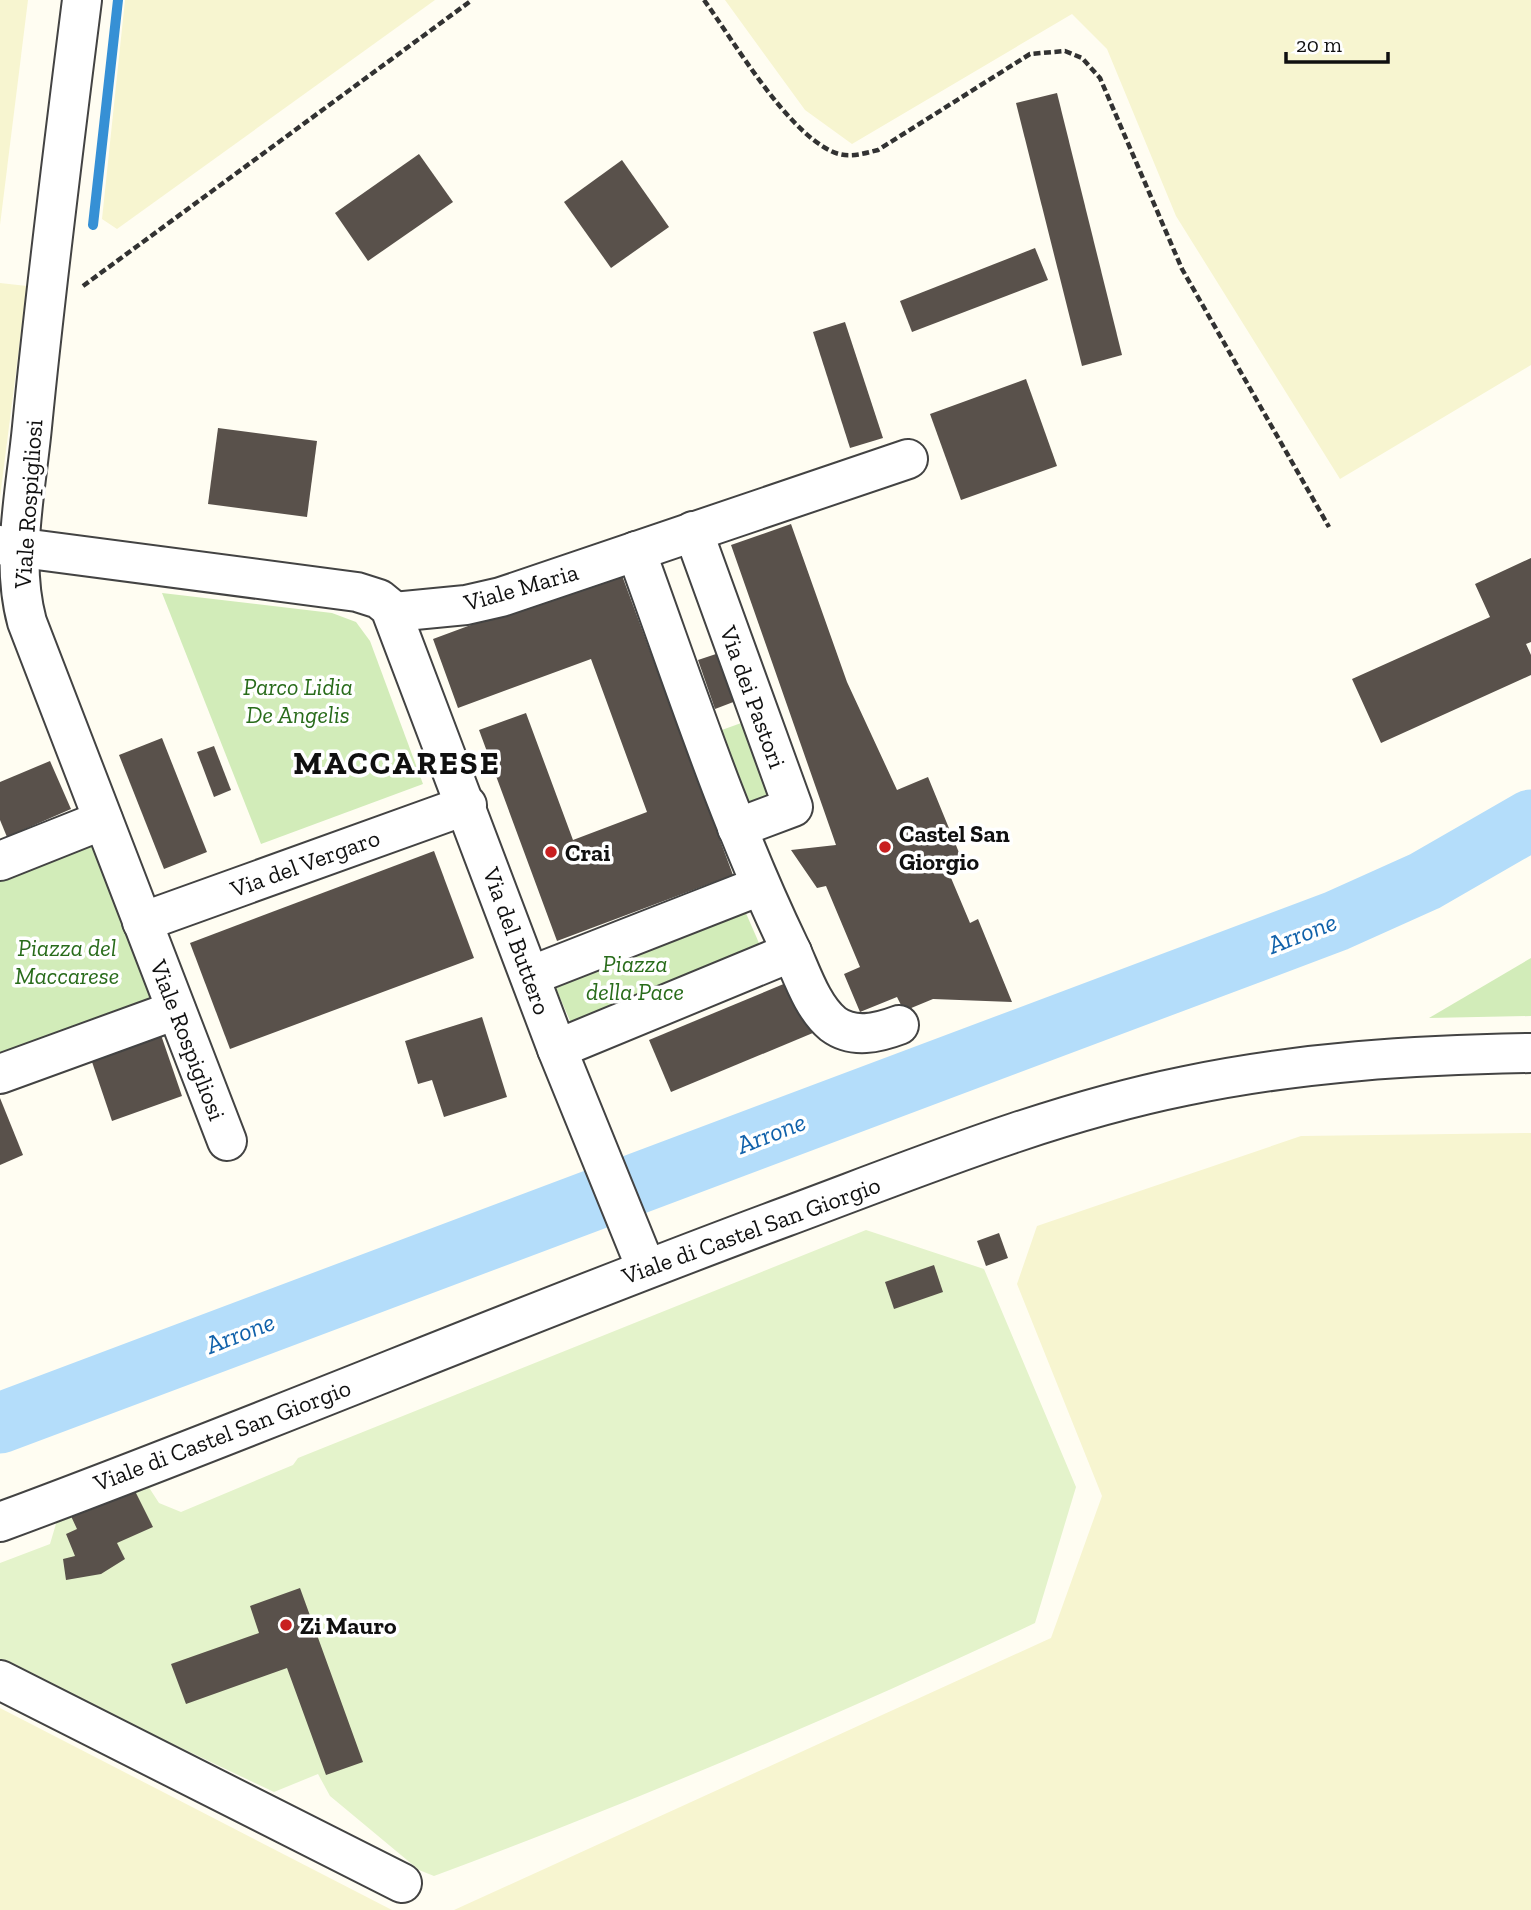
<svg xmlns="http://www.w3.org/2000/svg" width="1531" height="1910" viewBox="0 0 1531 1910" font-family="'Zilla Slab',serif">
<style>
.farmland{fill:#f7f5d0}
.green{fill:#d2ecb9}
.pitch{fill:#e4f3cb}
.lines{fill:none;stroke-linecap:round;stroke-linejoin:round}
.stream{stroke:#3690d5;stroke-width:10}
.river{stroke:#b4ddfa;stroke-width:61}
.building{fill:#59514b}
.minor-casing{stroke:#434343;stroke-width:42}
.path{stroke:#323232;stroke-width:4.5;stroke-dasharray:7 3.5;stroke-linecap:butt}
.minor{stroke:#fff;stroke-width:38}
.poi-dot{fill:#c81f20;stroke:#fff;stroke-width:2.5}
.labels{text-anchor:middle;dominant-baseline:central;stroke-width:7;stroke-linejoin:round;paint-order:stroke}
.street-label{font-size:24px;fill:#101010;stroke:#fff}
.park-label{font-size:24px;font-style:italic;fill:#296c1b;stroke:#fff}
.poi-label{font-size:24px;font-weight:bold;fill:#101010;stroke:#fff;text-anchor:start}
.water-label{font-size:26px;font-style:italic;fill:#1061aa;stroke:#fff}
.district-label{font-size:32px;font-weight:bold;letter-spacing:2px;fill:#101010;stroke:#fff}
</style>
<rect width="100%" height="100%" fill="#fffdf2"/>
<g class="farmland">
<polygon points="0,0 28,0 0,225"/>
<polygon points="125,0 435,0 117,229 102,219"/>
<polygon points="725,0 1531,0 1531,365 1340,479 1176,216 1107,49 1072,14 852,144 805,110"/>
<polygon points="0,283 27,286 0,497"/>
<polygon points="1531,1133 1531,1910 454,1910 1051,1638 1102,1496 1017,1284 1037,1226 1301,1136"/>
<polygon points="0,1708 392,1910 0,1910"/>
</g>
<g class="green">
<polygon points="162,593 332,613 356,622 370,641 423,784 261,844"/>
<polygon points="744,722 773,798 748,808 719,731"/>
<polygon points="93,842 154,1002 0,1059 0,877"/>
<polygon points="742,904 762,950 574,1030 554,984"/>
<polygon points="1531,958 1531,1016 1429,1018"/>
</g>
<path class="pitch" d="M 866,1230 L 984,1269 L 1076,1487 L 1035,1623 C 839,1715 638,1800 434,1876 L 419,1870 L 330,1796 L 318,1774 L 274,1792 L 0,1662 L 0,1563 L 50,1544 L 58,1517 L 148,1486 L 159,1503 L 181,1512 L 293,1465 L 298,1458 Z"/>
<g class="lines">
<polyline class="stream" points="93,225 118,0"/>
<polyline class="river" points="0,1423 1336,921 1425,881 1531,820"/>
</g>
<g class="building">
<polygon points="1057,93 1122,355 1082,366 1016,103"/>
<polygon points="419,154 453,202 368,261 335,213"/>
<polygon points="622,160 669,227 611,268 564,202"/>
<polygon points="1035,248 1048,280 912,332 900,301"/>
<polygon points="845,322 883,438 850,448 813,332"/>
<polygon points="1026,379 1057,466 961,500 930,414"/>
<polygon points="218,428 317,441 307,517 208,504"/>
<polygon points="791,524 847,682 897,790 928,777 962,860 946,866 970,923 978,919 1012,1002 933,999 904,1011 897,997 860,1012 844,974 860,967 826,886 817,888 791,850 836,845 731,545"/>
<polygon points="1531,558 1531,642 1526,644 1531,655 1531,675 1381,743 1352,679 1490,617 1475,584"/>
<polygon points="620,570 733,875 557,941 479,730 526,713 573,840 647,812 591,659 458,708 433,639"/>
<polygon points="719,653 736,701 715,709 698,660"/>
<polygon points="162,738 207,852 164,869 119,755"/>
<polygon points="214,746 231,790 214,797 197,752"/>
<polygon points="50,761 71,809 7,837 0,820 0,782"/>
<polygon points="434,851 474,958 230,1049 190,943"/>
<polygon points="798,978 820,1030 671,1092 649,1040"/>
<polygon points="482,1017 507,1097 444,1117 432,1080 418,1084 405,1041"/>
<polygon points="161,1035 182,1096 112,1121 91,1059"/>
<polygon points="0,1098 23,1155 0,1165"/>
<polygon points="999,1233 1008,1258 986,1266 977,1241"/>
<polygon points="934,1265 943,1292 894,1309 885,1282"/>
<polygon points="133,1487 153,1527 117,1543 125,1559 101,1574 66,1580 63,1559 75,1556 66,1534 77,1529 70,1514"/>
<polygon points="300,1588 363,1762 326,1775 287,1668 186,1704 171,1664 259,1633 250,1606"/>
</g>
<g class="lines">
<g class="minor-casing">
<g id="minor">
<path d="M 82,0 C 64,142 46,284 32,427 C 26,490 10,560 27,622 L 227,1141"/>
<polyline points="693,531 793,807 737,828"/>
<polyline points="0,545 357,592 379,599 390,608 557,1049 646,1268"/>
<path d="M 636,551 C 684,683 728,819 789,946 C 801,971 811,1006 833,1024 C 853,1039 878,1033 899,1025"/>
<polyline points="394,612 466,605 501,597 908,459"/>
<polyline points="0,861 103,820"/>
<polyline points="142,922 467,805"/>
<polyline points="530,976 760,886"/>
<polyline points="557,1049 792,952"/>
<polyline points="0,1074 176,1010"/>
<path d="M 0,1522 C 263,1425 522,1314 785,1217 C 917,1168 1047,1114 1185,1086 C 1300,1062 1414,1055 1531,1053"/>
<polyline points="0,1680 402,1883"/>
</g>
</g>
<g class="path">
<path d="M 704,0 C 735,43 785,129 831,151 C 847,159 862,154 878,150 L 1030,54 L 1065,51 L 1082,58 L 1100,78 L 1182,269 L 1329,527"/>
<polyline points="83,286 472,0"/>
</g>
<use href="#minor" class="minor"/>
</g>
<g class="poi-dot">
<circle cx="885" cy="847" r="7"/>
<circle cx="551" cy="852" r="7"/>
<circle cx="286" cy="1625" r="7"/>
</g>
<g class="labels">
<g class="street-label">
<text transform="translate(28 504) rotate(-86)">Viale Rospigliosi</text>
<text transform="translate(521 587) rotate(-16)">Viale Maria</text>
<text transform="translate(753 697) rotate(70)">Via dei Pastori</text>
<text transform="translate(305 863) rotate(-20)">Via del Vergaro</text>
<text transform="translate(517 941) rotate(70)">Via del Buttero</text>
<text transform="translate(188 1040) rotate(69)">Viale Rospigliosi</text>
<text transform="translate(751 1230) rotate(-20)">Viale di Castel San Giorgio</text>
<text transform="translate(222 1435) rotate(-21)">Viale di Castel San Giorgio</text>
</g>
<g class="park-label">
<text x="298" y="686">Parco Lidia<tspan x="298" dy="28">De Angelis</tspan></text>
<text x="67" y="947">Piazza del<tspan x="67" dy="28">Maccarese</tspan></text>
<text x="635" y="963">Piazza<tspan x="635" dy="28">della Pace</tspan></text>
</g>
<g class="poi-label">
<text x="899" y="833">Castel San<tspan x="899" dy="28">Giorgio</tspan></text>
<text x="565" y="852">Crai</text>
<text x="300" y="1625">Zi Mauro</text>
</g>
<g class="water-label">
<text transform="translate(1302 933) rotate(-21)">Arrone</text>
<text transform="translate(771 1133) rotate(-21)">Arrone</text>
<text transform="translate(240 1333) rotate(-21)">Arrone</text>
</g>
<g class="district-label">
<text x="397" y="763">MACCARESE</text>
</g>
</g>
<path d="M1286 52v10h102v-10" fill="none" stroke="#101010" stroke-width="3.5"/>
<text x="1296" y="52" font-size="21" fill="#101010" stroke="#ffffff" stroke-width="5" paint-order="stroke">20 m</text>
</svg>
